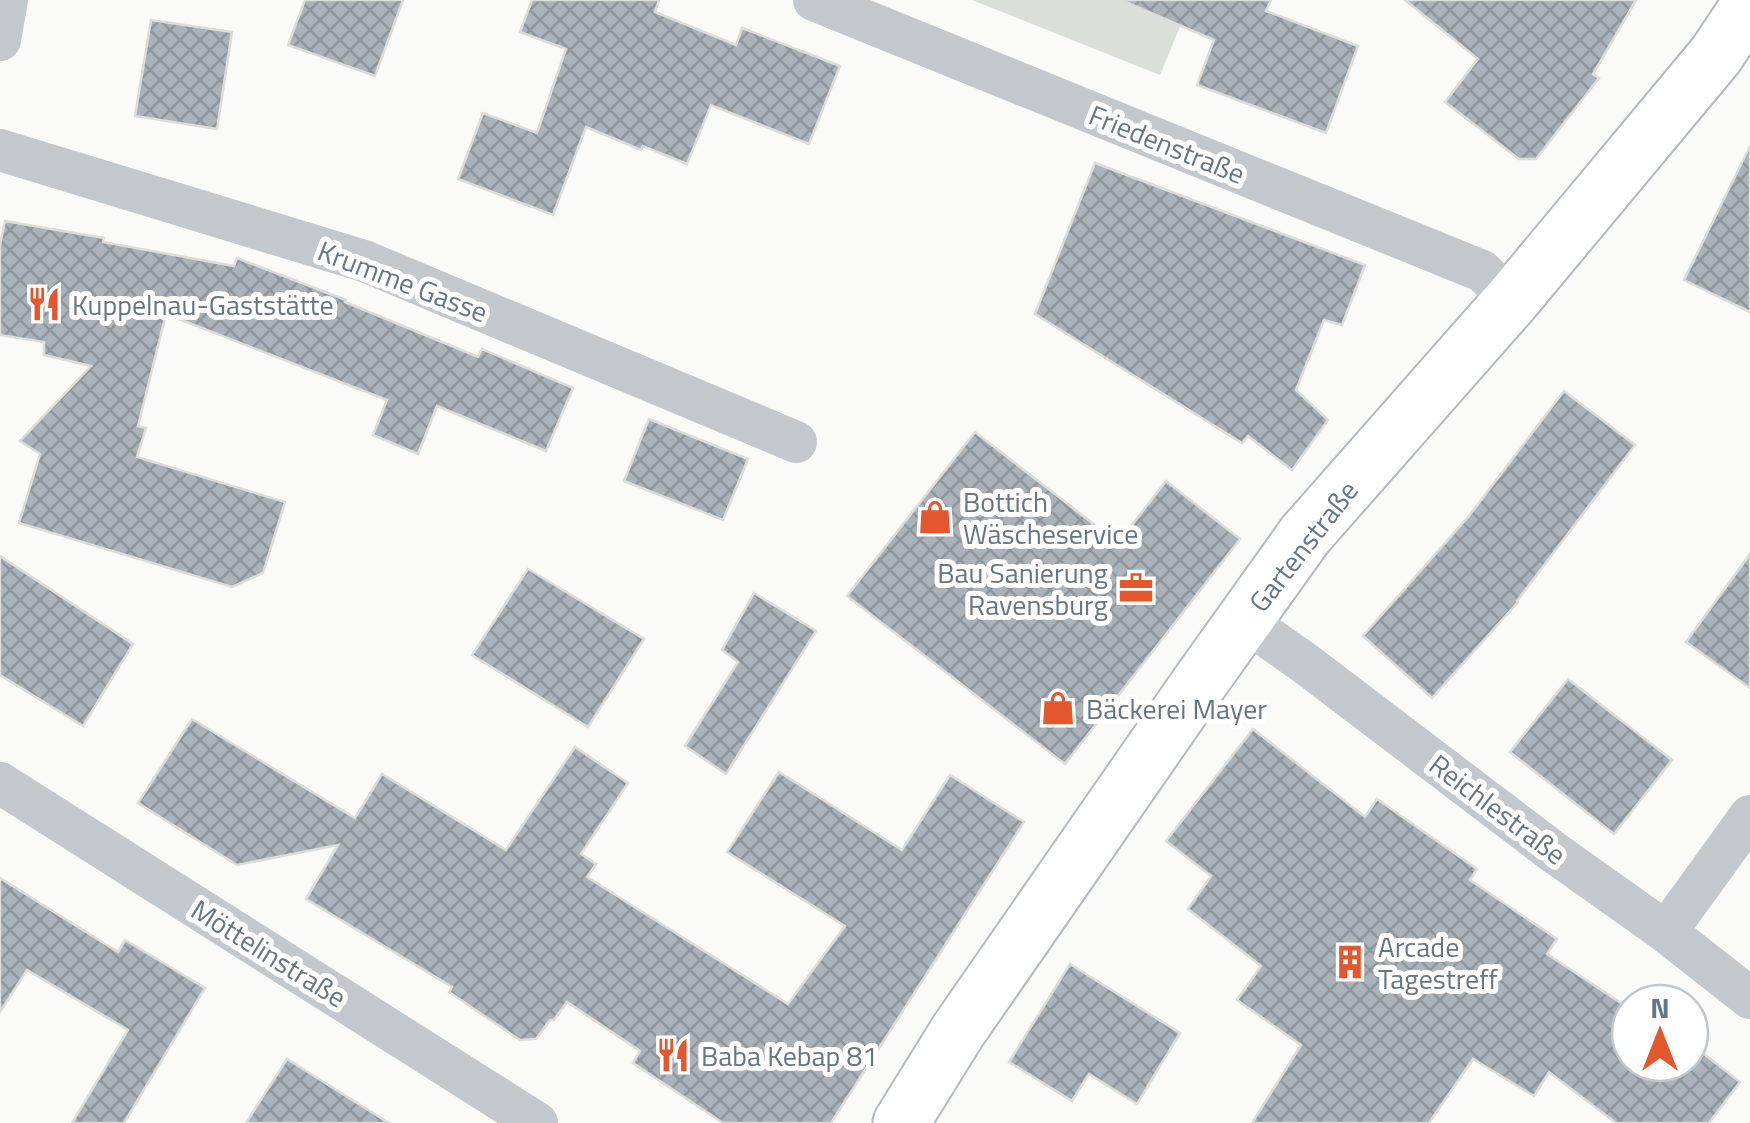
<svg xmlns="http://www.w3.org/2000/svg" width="1750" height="1123" viewBox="0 0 1750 1123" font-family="'Titillium Web',sans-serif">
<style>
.green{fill:#dadfd7}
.building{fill:url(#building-cross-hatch);stroke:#dcdcda;stroke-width:2.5}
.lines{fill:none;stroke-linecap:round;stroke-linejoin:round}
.secondary-casing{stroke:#b3babf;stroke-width:59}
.minor{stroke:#c3c8cc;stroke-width:42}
.secondary{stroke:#fff;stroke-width:55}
.labels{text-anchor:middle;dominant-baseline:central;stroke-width:10;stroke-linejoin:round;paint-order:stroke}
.street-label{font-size:28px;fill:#657683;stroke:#fff}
.poi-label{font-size:28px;fill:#657683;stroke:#fff;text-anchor:start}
</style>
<defs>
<pattern id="building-cross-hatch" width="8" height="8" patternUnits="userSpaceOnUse" patternTransform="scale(2.5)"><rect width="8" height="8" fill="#aab3b9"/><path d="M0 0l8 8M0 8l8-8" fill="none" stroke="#8e969c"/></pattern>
</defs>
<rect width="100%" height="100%" fill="#fafaf8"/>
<polygon class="green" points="972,0 1191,0 1160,75"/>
<g class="building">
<polygon points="305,0 403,0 375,76 288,45"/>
<polygon points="532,0 659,0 655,12 736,45 742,28 840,66 809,144 711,105 687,164 643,146 641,150 586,127 553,215 458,179 483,113 537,133 566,49 520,32"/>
<polygon points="1121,0 1271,0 1266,11 1358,46 1326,133 1197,85 1214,40"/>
<polygon points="1405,0 1636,0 1593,74 1599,78 1536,159 1519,159 1445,102 1478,59"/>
<polygon points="151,20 232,32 217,129 135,116"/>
<polygon points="1750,146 1750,312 1684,280"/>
<polygon points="1095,163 1365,265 1342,325 1324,320 1296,390 1328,420 1292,470 1248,436 1242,443 1035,314"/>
<polygon points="5,221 104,238 103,242 234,266 237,258 346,300 345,302 478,357 482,349 573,388 546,451 437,406 418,454 373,435 387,400 166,314 138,426 146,428 137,457 285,502 263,573 232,587 19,523 40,454 20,441 91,366 44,355 44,342 0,335 0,245"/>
<polygon points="1564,391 1635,445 1517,601 1518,602 1432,698 1363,636 1469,516"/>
<polygon points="649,419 748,459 723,520 624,481"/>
<polygon points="975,432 1118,543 1166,481 1240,539 1065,764 847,596"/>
<polygon points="1750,554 1750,688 1686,642"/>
<polygon points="0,556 133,644 83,726 0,675"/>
<polygon points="528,569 644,639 588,727 472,655"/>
<polygon points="754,593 816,631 726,774 685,746 738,662 722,650"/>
<polygon points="1568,679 1672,760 1614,834 1510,752"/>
<polygon points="192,719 355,818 382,774 506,850 575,747 628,783 581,854 596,864 587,877 788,1004 845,926 727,852 779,772 902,850 950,775 1024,822 831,1123 723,1123 633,1063 640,1051 567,1002 554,1020 550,1020 536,1039 520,1040 449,992 452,987 306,899 338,845 237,865 138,803"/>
<polygon points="1253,729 1365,817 1377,799 1477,869 1470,880 1557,939 1547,954 1630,1009 1630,1063 1690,1063 1690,1043 1740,1082 1709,1123 1616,1123 1549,1072 1534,1096 1473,1059 1429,1123 1252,1123 1301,1045 1237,1000 1261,966 1188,909 1211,876 1166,841"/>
<polygon points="0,878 118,952 125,940 205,988 124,1123 72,1123 128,1030 27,970 0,1012"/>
<polygon points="1070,964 1180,1033 1137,1104 1089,1074 1072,1101 1009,1062"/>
<polygon points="287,1059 389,1123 246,1123"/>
</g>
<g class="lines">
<g class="secondary-casing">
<polyline id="secondary" points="901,1123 958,1031 1200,682 1305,535 1512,300 1716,55 1750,4"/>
</g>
<g class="minor">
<polyline points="814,0 1482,271 1512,300"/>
<polyline points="0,40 7,0"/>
<polyline points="0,150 364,261 796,442"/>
<polyline points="1245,621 1306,664 1552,851 1666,932 1750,998"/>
<polyline points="0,783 537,1123"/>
<polyline points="1666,932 1750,816"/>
</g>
<use href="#secondary" class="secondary"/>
</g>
<defs>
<g id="restaurant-bare" transform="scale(2.7)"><path d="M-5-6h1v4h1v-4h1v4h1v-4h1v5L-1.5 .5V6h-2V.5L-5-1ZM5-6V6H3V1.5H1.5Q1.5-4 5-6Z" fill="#e4572e" stroke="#fff" stroke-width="2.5" paint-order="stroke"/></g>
<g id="shop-bare" transform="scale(2.7)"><path d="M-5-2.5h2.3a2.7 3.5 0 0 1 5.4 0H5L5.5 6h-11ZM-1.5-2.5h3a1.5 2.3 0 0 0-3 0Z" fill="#e4572e" stroke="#fff" stroke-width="2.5" paint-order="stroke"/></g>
<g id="office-bare" transform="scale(2.7)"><path d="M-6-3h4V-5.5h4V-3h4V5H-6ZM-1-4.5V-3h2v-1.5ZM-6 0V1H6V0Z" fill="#e4572e" stroke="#fff" stroke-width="2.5" paint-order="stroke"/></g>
<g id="building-bare" transform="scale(2.7)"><path d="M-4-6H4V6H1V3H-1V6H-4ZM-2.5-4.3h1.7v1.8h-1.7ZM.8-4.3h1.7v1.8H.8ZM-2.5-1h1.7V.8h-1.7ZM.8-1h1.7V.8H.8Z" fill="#e4572e" stroke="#fff" stroke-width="2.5" paint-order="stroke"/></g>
</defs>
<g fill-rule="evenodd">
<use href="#restaurant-bare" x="44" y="304"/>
<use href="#shop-bare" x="935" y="517"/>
<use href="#office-bare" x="1136" y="588"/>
<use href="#shop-bare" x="1058" y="708"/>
<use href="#building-bare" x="1350" y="962"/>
<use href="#restaurant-bare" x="673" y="1055"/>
</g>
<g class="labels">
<g class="street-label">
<text transform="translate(1167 144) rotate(22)">Friedenstraße</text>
<text transform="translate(403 281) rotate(21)">Krumme Gasse</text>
<text transform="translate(1303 546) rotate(-52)">Gartenstraße</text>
<text transform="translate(1498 809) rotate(37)">Reichlestraße</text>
<text transform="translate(269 953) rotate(32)">Möttelinstraße</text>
</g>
<g class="poi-label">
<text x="72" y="304">Kuppelnau-Gaststätte</text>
<text x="963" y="501">Bottich<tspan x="963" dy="32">Wäscheservice</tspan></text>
<text x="1108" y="572" text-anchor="end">Bau Sanierung<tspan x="1108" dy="32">Ravensburg</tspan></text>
<text x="1086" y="708">Bäckerei Mayer</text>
<text x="1378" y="946">Arcade<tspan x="1378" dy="32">Tagestreff</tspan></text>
<text x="701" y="1055">Baba Kebap 81</text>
</g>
</g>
<g transform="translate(1660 1033)"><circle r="48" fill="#ffffff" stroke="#c1c8cd" stroke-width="2.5"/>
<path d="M0-8L18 38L0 25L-18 38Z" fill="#e4572e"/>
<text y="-15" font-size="28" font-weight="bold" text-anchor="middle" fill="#657683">N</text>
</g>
</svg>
